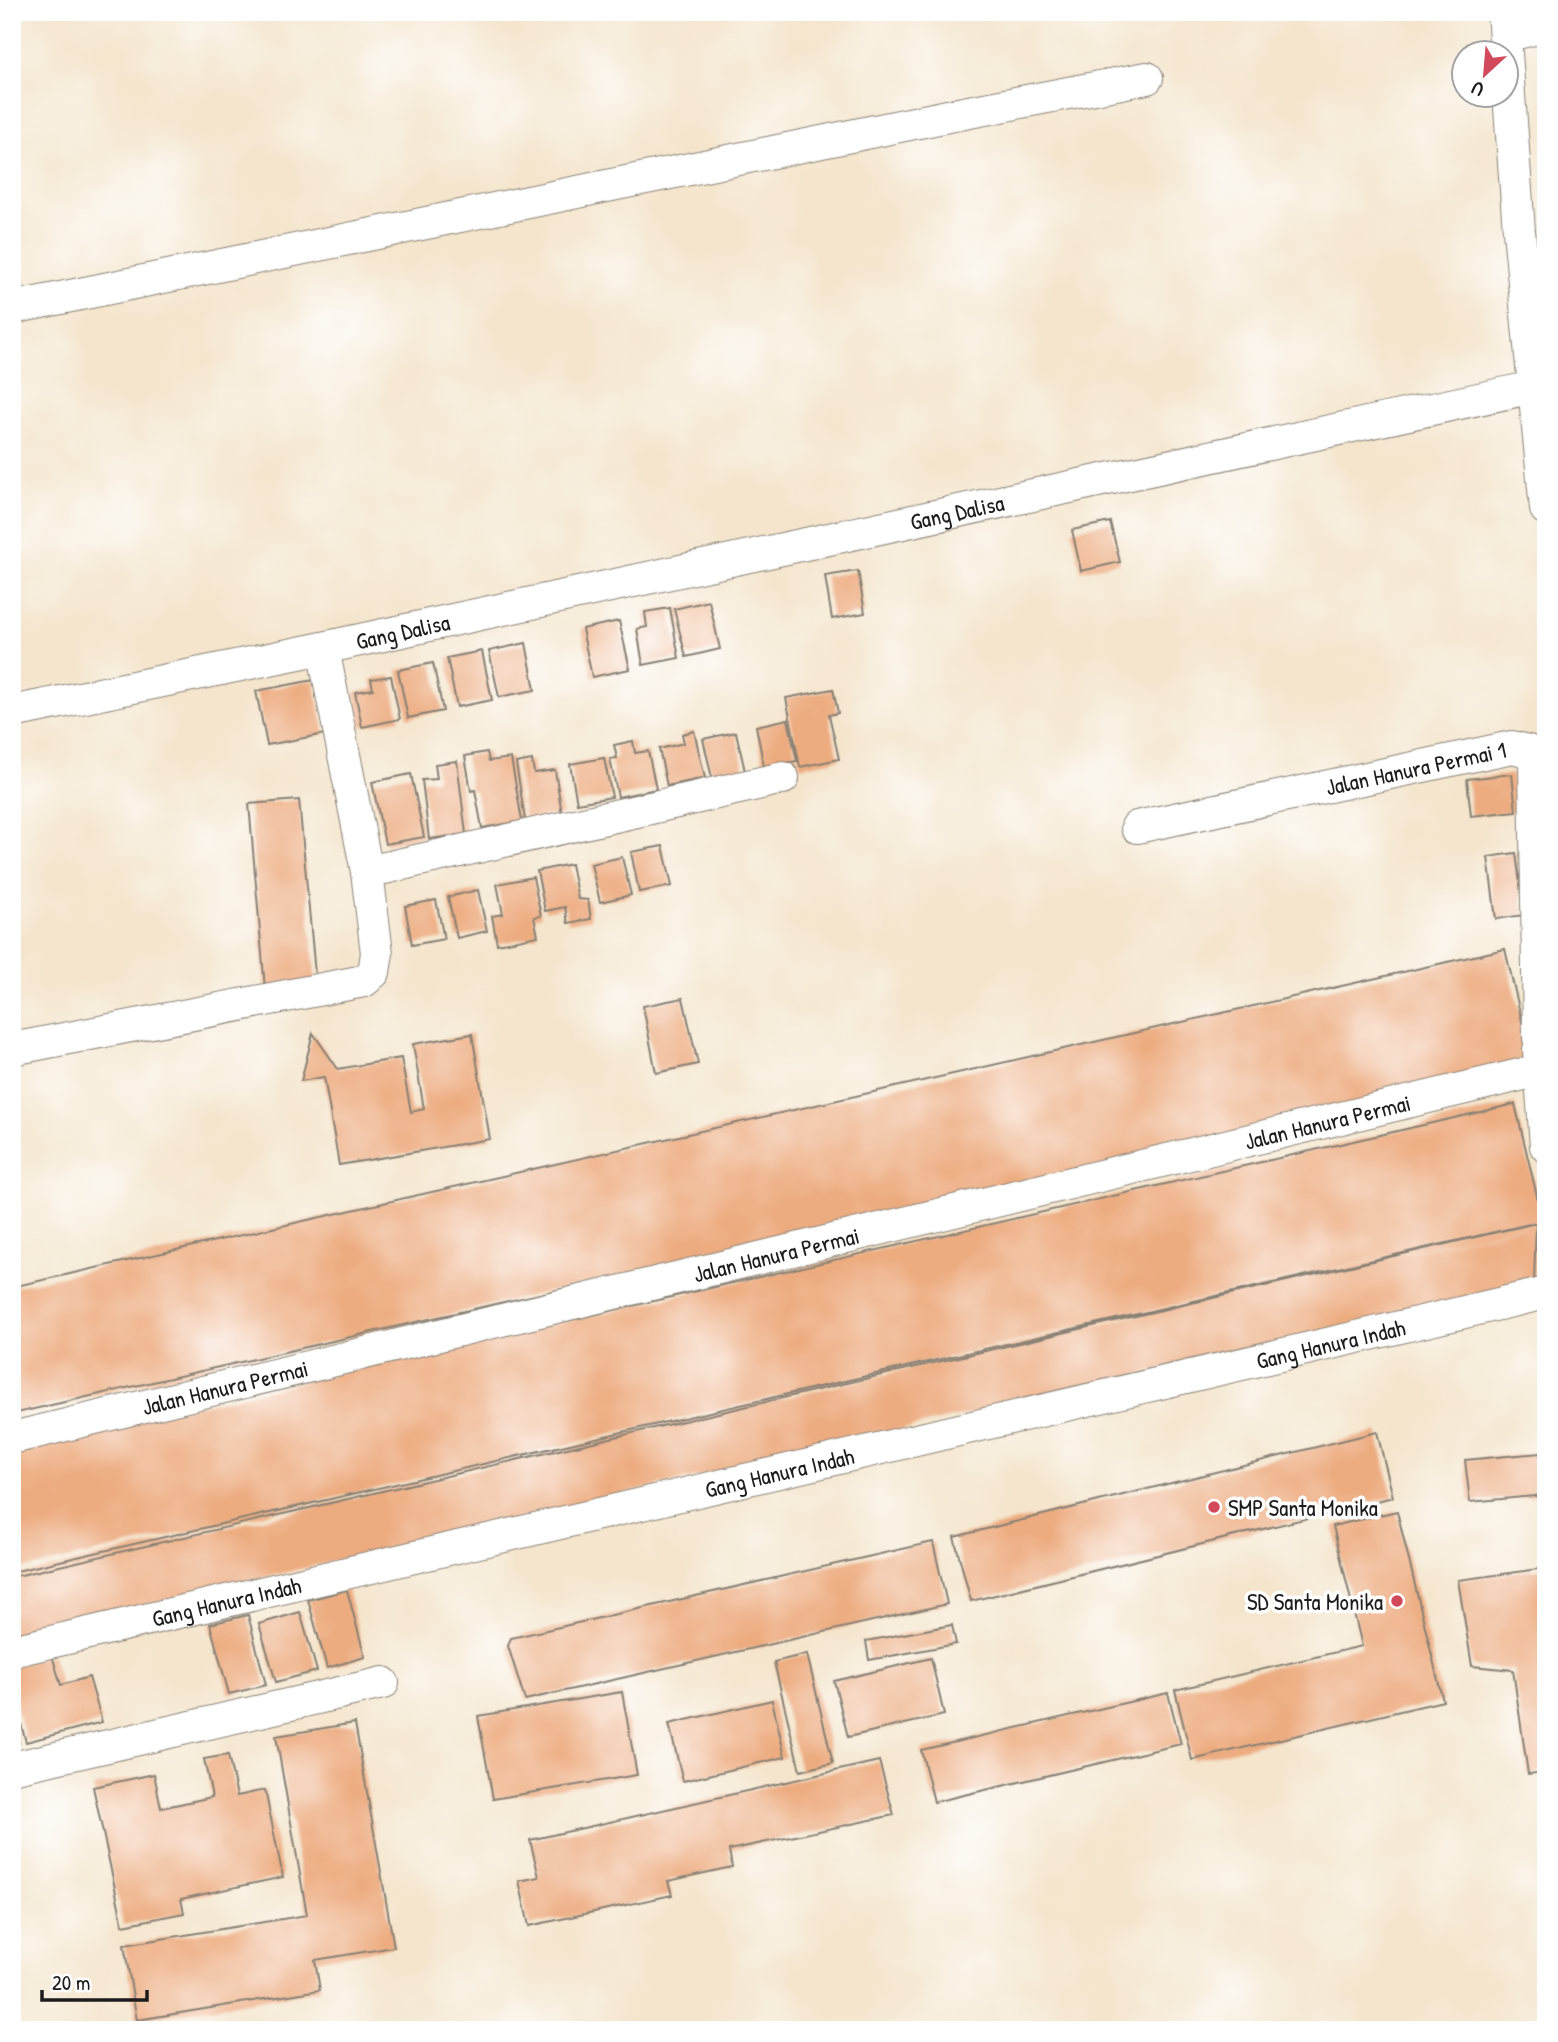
<svg xmlns="http://www.w3.org/2000/svg" width="1558" height="2042" viewBox="0 0 1558 2042" font-family="'Patrick Hand',sans-serif">
<style>
.building{fill:#edac80}
.lines{fill:none;stroke-linecap:round;stroke-linejoin:round}
.street-casing{stroke:#888074;stroke-width:34}
.street{stroke:#fff;stroke-width:32}
.poi-dot{fill:#d1495b;stroke:#fff;stroke-width:2.5}
.labels{text-anchor:middle;dominant-baseline:central;stroke-width:7;stroke-linejoin:round;paint-order:stroke}
.street-label{font-size:23px;fill:#1c1c1c;stroke:#fff}
.poi-label{font-size:23px;fill:#1c1c1c;stroke:#fff;text-anchor:start}
</style>
<rect width="100%" height="100%" fill="#fff"/>
<filter id="ink" filterUnits="userSpaceOnUse"><feTurbulence type="fractalNoise" baseFrequency=".0143" numOctaves="2"/><feDisplacementMap in="SourceGraphic" scale="14" xChannelSelector="R" yChannelSelector="G"/><feConvolveMatrix kernelMatrix="1 2 1 2 8 2 1 2 1" color-interpolation-filters="sRGB"/></filter>
<filter id="wash" filterUnits="userSpaceOnUse"><feTurbulence type="fractalNoise" baseFrequency=".00686" numOctaves="4" result="noise"/><feDisplacementMap in="SourceGraphic" scale="28" xChannelSelector="R" yChannelSelector="G"/><feGaussianBlur stdDeviation="1.57" result="paint"/><feColorMatrix in="noise" values="0 0 0 0 0 0 0 0 0 0 0 0 0 0 0 0 0 1.4 0 .05"/><feComposite in="paint" operator="in"/></filter>
<g filter="url(#wash)">
<rect width="100%" height="100%" fill="#f4e5cc"/>
<g id="blocks">
<g class="building">
<polygon points="1110,522 1120,562 1081,571 1072,530"/>
<polygon points="858,571 865,613 832,619 825,576"/>
<polygon points="709,601 720,649 686,657 674,609"/>
<polygon points="670,608 679,658 643,665 637,629 647,627 645,612"/>
<polygon points="619,621 630,669 592,677 582,629"/>
<polygon points="526,643 535,690 499,697 489,651"/>
<polygon points="482,651 492,700 457,707 447,658"/>
<polygon points="433,663 443,711 408,718 398,670"/>
<polygon points="391,676 400,719 362,727 355,692 373,689 371,679"/>
<polygon points="314,680 325,734 267,745 256,691"/>
<polygon points="833,689 838,713 829,715 839,759 800,767 786,698"/>
<polygon points="788,719 797,761 764,767 756,726"/>
<polygon points="694,731 705,778 667,786 659,749 684,743 682,734"/>
<polygon points="736,732 745,771 712,778 703,739"/>
<polygon points="633,741 635,753 648,751 656,789 618,797 610,759 617,758 614,745"/>
<polygon points="487,752 489,761 511,758 522,821 482,828 475,790 471,791 465,756"/>
<polygon points="604,758 612,797 577,803 570,764"/>
<polygon points="532,760 534,773 555,770 562,814 525,820 516,763"/>
<polygon points="457,761 466,834 429,839 422,780 437,779 435,764"/>
<polygon points="411,774 424,837 385,844 372,782"/>
<polygon points="1512,774 1516,811 1471,816 1467,779"/>
<polygon points="299,800 316,985 265,989 249,804"/>
<polygon points="663,846 672,886 639,892 631,852"/>
<polygon points="1516,853 1524,915 1496,919 1488,857"/>
<polygon points="622,857 631,895 600,902 591,864"/>
<polygon points="571,864 578,899 588,900 591,919 568,923 565,907 545,911 537,871"/>
<polygon points="533,877 541,916 534,917 538,936 497,944 492,916 503,914 497,884"/>
<polygon points="478,890 487,931 457,938 448,897"/>
<polygon points="436,900 444,939 412,945 405,906"/>
<polygon points="1505,949 1533,1068 12,1414 12,1287"/>
<polygon points="683,998 698,1064 656,1073 643,1006"/>
<polygon points="313,1033 338,1069 401,1058 411,1112 424,1109 413,1044 472,1034 490,1139 339,1165 324,1077 301,1081"/>
<polygon points="1515,1104 1543,1221 12,1572 12,1448"/>
<polygon points="1536,1223 1534,1283 12,1636 12,1577"/>
<polygon points="1377,1432 1393,1497 971,1601 954,1537"/>
<polygon points="1540,1453 1545,1495 1470,1502 1465,1460"/>
<polygon points="1397,1511 1443,1701 1192,1760 1175,1690 1362,1646 1333,1526"/>
<polygon points="933,1542 947,1604 525,1700 508,1646 511,1638"/>
<polygon points="1546,1568 1546,1772 1528,1774 1513,1670 1472,1666 1458,1580"/>
<polygon points="347,1590 365,1657 327,1668 308,1600"/>
<polygon points="300,1612 317,1671 276,1682 259,1624"/>
<polygon points="248,1615 266,1685 229,1694 210,1624"/>
<polygon points="952,1625 956,1644 869,1660 866,1641"/>
<polygon points="807,1654 833,1763 800,1771 774,1662"/>
<polygon points="52,1655 61,1685 89,1677 102,1722 26,1742 12,1692 12,1666"/>
<polygon points="931,1658 944,1715 848,1737 834,1681"/>
<polygon points="622,1692 637,1775 493,1799 478,1716"/>
<polygon points="1168,1693 1181,1744 934,1802 921,1750"/>
<polygon points="772,1700 785,1757 683,1781 669,1724"/>
<polygon points="13,1715 19,1744 12,1746 12,1716"/>
<polygon points="355,1723 394,1947 315,1960 320,1990 137,2020 124,1945 307,1915 276,1736"/>
<polygon points="228,1755 237,1796 265,1790 283,1877 181,1899 184,1913 123,1925 93,1787 154,1774 161,1808 212,1797 204,1759"/>
<polygon points="879,1761 894,1815 729,1850 732,1867 668,1881 672,1895 529,1926 519,1881 539,1877 530,1840"/>
</g>
</g>
</g>
<g filter="url(#ink)">
<use href="#blocks" fill-opacity="0" stroke="#888074" stroke-width="2"/>
<g class="lines">
<g class="street-casing">
<g id="street">
<polyline points="1505,36 1546,26"/>
<polyline points="12,308 948,116 1147,78"/>
<polyline points="1534,387 1546,509"/>
<path id="s1" d="M 12,712 L 323,648 L 1534,387 L 1519,231 L 1503,12"/>
<path id="s2" d="M 1137,827 L 1512,747 L 1528,751 L 1535,761 L 1539,1038 L 1546,1036"/>
<polyline points="367,872 783,778"/>
<polyline points="12,1049 364,981 374,972 377,953 367,872 323,648"/>
<polyline points="1539,1050 1546,1146"/>
<path id="s3" d="M 12,1438 L 1540,1070"/>
<path id="s4" d="M 12,1651 L 1546,1293"/>
<polyline points="12,1768 383,1683"/>
</g>
</g>
<use href="#street" class="street"/>
</g>
</g>
<g class="poi-dot">
<circle cx="1214" cy="1507" r="7"/>
<circle cx="1397" cy="1601" r="7"/>
</g>
<g class="labels">
<g class="street-label">
<text stroke="none"><textPath href="#s1" startOffset="966">Gang Dalisa</textPath></text>
<text stroke="none"><textPath href="#s1" startOffset="399">Gang Dalisa</textPath></text>
<text stroke="none"><textPath href="#s2" startOffset="285">Jalan Hanura Permai 1</textPath></text>
<text stroke="none"><textPath href="#s3" startOffset="1353">Jalan Hanura Permai</textPath></text>
<text stroke="none"><textPath href="#s3" startOffset="786">Jalan Hanura Permai</textPath></text>
<text stroke="none"><textPath href="#s4" startOffset="1354">Gang Hanura Indah</textPath></text>
<text stroke="none"><textPath href="#s3" startOffset="219">Jalan Hanura Permai</textPath></text>
<text stroke="none"><textPath href="#s4" startOffset="788">Gang Hanura Indah</textPath></text>
<text stroke="none"><textPath href="#s4" startOffset="220">Gang Hanura Indah</textPath></text>
</g>
<g class="poi-label">
<text x="1228" y="1507">SMP Santa Monika</text>
<text x="1383" y="1601" text-anchor="end">SD Santa Monika</text>
</g>
</g>
<rect width="1558" height="2042" fill="none" stroke="#fff" stroke-width="42"/>
<g transform="translate(1485 74) rotate(206)"><circle r="33" fill="#ffffff" stroke="#a4a4a4" stroke-width="2"/>
<path d="M0-5L12 26L0 18L-12 26Z" fill="#d1495b"/>
<text y="-10" font-size="19" font-weight="bold" text-anchor="middle" fill="#1c1c1c">U</text>
</g>
<path d="M42 1990v10h105v-10" fill="none" stroke="#1c1c1c" stroke-width="3.5"/>
<text x="52" y="1990" font-size="21" fill="#1c1c1c" stroke="#ffffff" stroke-width="5" paint-order="stroke">20 m</text>
</svg>
